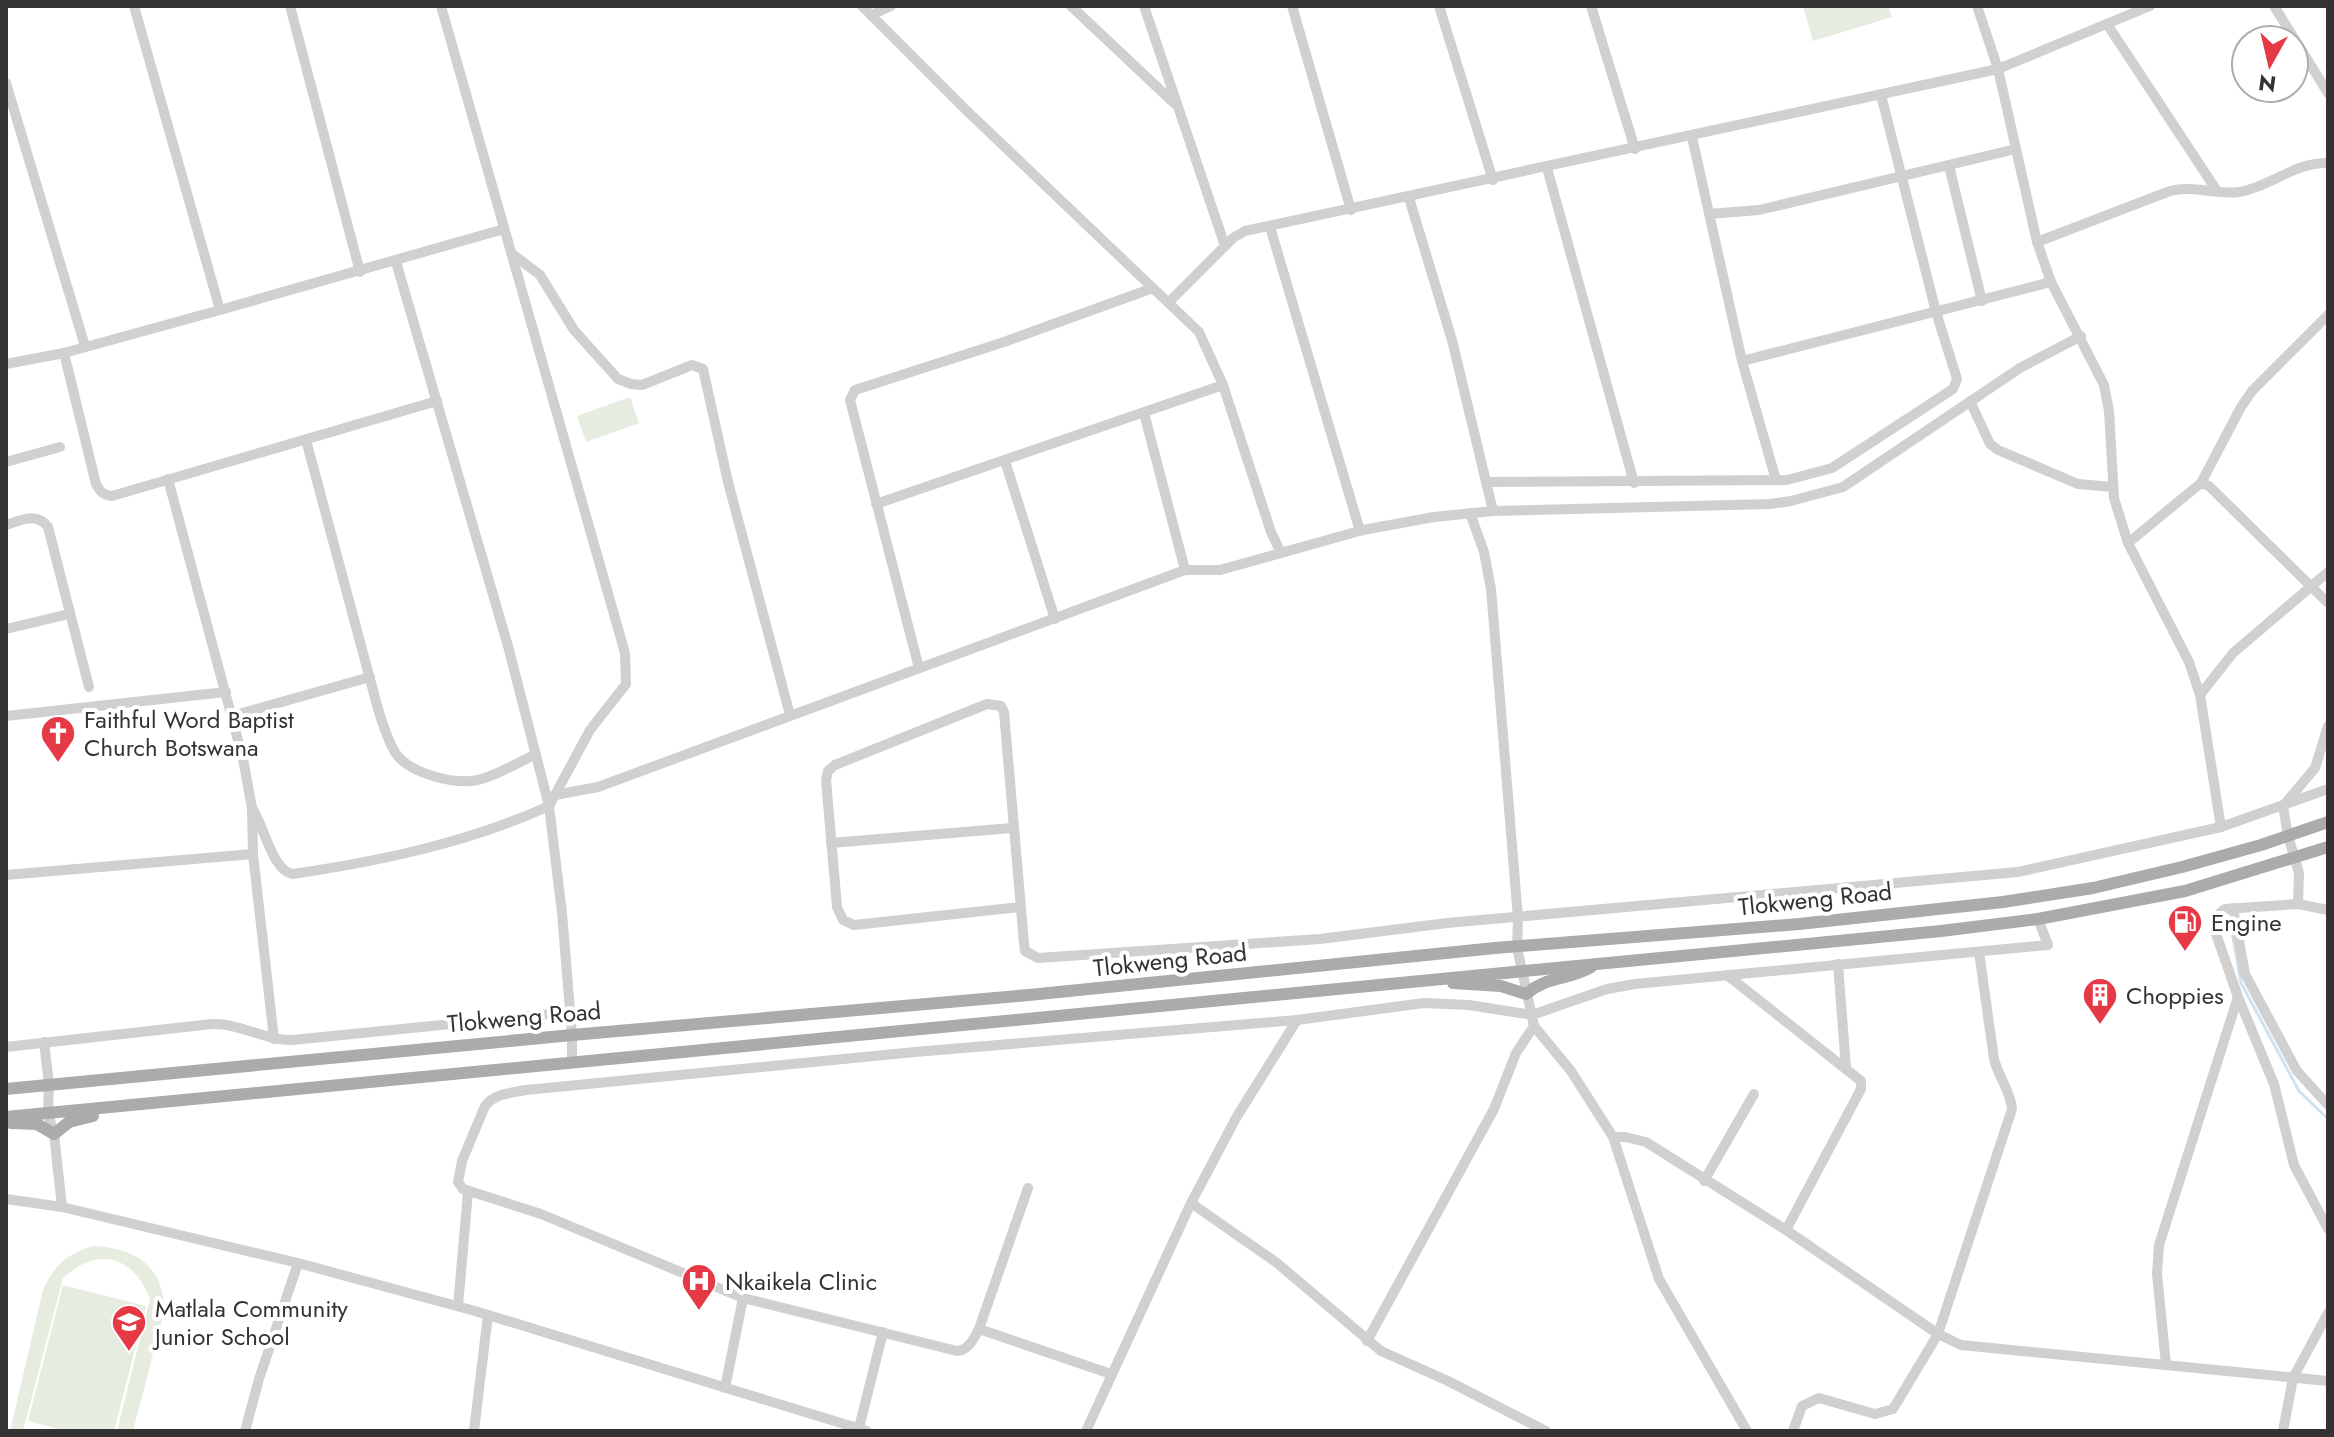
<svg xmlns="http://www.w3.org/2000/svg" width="2334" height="1437" viewBox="0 0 2334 1437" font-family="Jost,sans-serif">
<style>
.green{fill:#e6ecdf}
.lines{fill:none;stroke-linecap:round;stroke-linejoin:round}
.stream{stroke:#cfe2ee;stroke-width:3}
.minor{stroke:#d0d0d0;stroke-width:10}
.major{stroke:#ababab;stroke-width:12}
.labels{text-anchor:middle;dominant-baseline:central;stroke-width:8;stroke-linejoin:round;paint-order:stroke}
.poi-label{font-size:24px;fill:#333;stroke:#fff;text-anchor:start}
.street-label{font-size:24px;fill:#333;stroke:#fff}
</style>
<rect width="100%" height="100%" fill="#fff"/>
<g class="green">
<polygon points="1803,6 1888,6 1892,17 1813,41"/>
<polygon points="630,397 639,423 586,442 577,416"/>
<path d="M 92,1246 C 126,1247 156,1259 163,1296 C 166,1315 157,1339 152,1358 C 146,1382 139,1407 133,1431 L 117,1431 L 150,1299 C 133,1255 97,1246 63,1278 L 23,1431 L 10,1431 L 43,1290 C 56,1263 65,1256 92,1246 Z"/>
<polygon points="63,1285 146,1306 114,1431 66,1431 28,1421"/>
</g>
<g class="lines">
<polyline class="stream" points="2230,920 2241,983 2299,1091 2328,1119"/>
<g class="minor">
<polyline points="134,6 220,310"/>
<polyline points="290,6 360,272"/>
<polyline points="862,6 965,109 1199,332 1223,385 1271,532 1281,553"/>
<polyline points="1071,6 1174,103"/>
<polyline points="1144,6 1225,246"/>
<polyline points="1292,6 1351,210"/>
<polyline points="1439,6 1493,180"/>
<polyline points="1591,6 1635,149"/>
<polyline points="1977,6 1998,69 2037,242 2051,282 2104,385 2109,411 2114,498 2128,543 2189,662 2200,695 2221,827"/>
<polyline points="2274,6 2328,93"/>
<polyline points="871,15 891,6"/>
<polyline points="2107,24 2217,191"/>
<polyline points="6,83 85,346"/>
<polyline points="1692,137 1742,361 1776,480"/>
<polyline points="1949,166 1982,301"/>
<polyline points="1547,168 1634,483"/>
<polyline points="1409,198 1452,340 1493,511"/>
<polyline points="1709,214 1759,210 2016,149"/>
<polyline points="1270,227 1360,531"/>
<path d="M 2037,242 L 2170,191 C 2193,185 2216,195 2239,192 C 2270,187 2295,162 2328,163"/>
<polyline points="511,253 540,275 574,330 618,379 631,384 642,385 692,365 703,369 728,482 790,715"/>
<polyline points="396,262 508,646 549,806 562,913 572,1035 572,1062"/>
<polyline points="1169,302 1233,238 1245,231 1998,69 2150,6"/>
<path d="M 64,353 L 96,484 C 100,492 104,495 112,496 L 437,401"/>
<polyline points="1742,361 2051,282"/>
<polyline points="6,364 64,353 220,310 504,229"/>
<polyline points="1970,401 1990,444 1998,450 2078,484 2113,487"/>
<polyline points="1144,413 1185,570"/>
<path d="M 306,440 L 378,709 C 383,724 388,743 397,755 C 412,774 455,785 478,780 C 498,775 517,763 536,754"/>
<polyline points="1005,461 1055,619"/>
<polyline points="6,462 60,447"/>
<polyline points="168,479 243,759 252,808 253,854 274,1039"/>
<polyline points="1487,482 1787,480 1832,468 1953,389 1957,379 1936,312 1881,95"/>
<polyline points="2201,483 2209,486 2328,603"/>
<polyline points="876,504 1223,385"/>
<polyline points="1470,513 1484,552 1491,589 1518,918 1517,947 1534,1026 1571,1071 1613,1137 1659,1279 1747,1431"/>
<path d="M 6,525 C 21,520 37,512 48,527 L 89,687"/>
<polyline points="2128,543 2201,483 2241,407 2252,391 2328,315"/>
<polyline points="6,629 69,614"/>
<polyline points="919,668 850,400 855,390 1004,342 1153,288"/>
<polyline points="2200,695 2233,653 2328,572"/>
<polyline points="6,716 226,692"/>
<polyline points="232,716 370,677"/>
<polyline points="555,795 598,787 1185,570 1220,570 1363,530 1434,517 1493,511 1770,504 1791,501 1843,487 2020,368 2081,336"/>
<path d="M 252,808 C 264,825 272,871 293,874 C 380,861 468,843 549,806 L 590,730 L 626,684 L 625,653 L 441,6"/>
<polyline points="831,843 1012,828"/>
<polyline points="6,875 253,854"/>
<polyline points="2298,904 2299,873 2288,836 2283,806 2315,768 2328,726"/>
<polyline points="1020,907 854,925 843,920 837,907 826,780 828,771 835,765 987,704 1001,706 1004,712 1024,943 1025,951 1038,958 1320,939 1447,923 2018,872 2221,827 2328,789"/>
<polyline points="2233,908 2245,974 2297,1071 2328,1105"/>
<path d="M 2328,910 L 2298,904 L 2225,909 C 2216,914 2215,922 2215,931 L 2238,997 L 2274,1084 L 2294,1165 L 2328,1229"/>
<polyline points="1838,964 1846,1068"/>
<polyline points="1727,975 1861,1081 1861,1089 1786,1230"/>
<polyline points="44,1042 49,1084 48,1113 54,1134 62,1207 298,1263 475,1311 867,1431"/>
<path d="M 6,1047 L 212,1024 C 241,1023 265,1041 293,1040 L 570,1012"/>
<polyline points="1613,1137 1625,1137 1646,1142 1786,1230 1938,1334 1961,1345 2328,1381"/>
<polyline points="1704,1181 1754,1094"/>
<polyline points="6,1199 62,1207"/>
<polyline points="1191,1203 1277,1263 1381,1351 1448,1381 1546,1431"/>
<path d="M 743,1298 L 541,1214 L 463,1189 L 458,1182 L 462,1161 L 485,1106 C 495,1093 511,1093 526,1090 L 915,1052 L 1297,1020 L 1424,1003 L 1469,1005 L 1532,1015 L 1607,989 L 1635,984 L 2048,945 L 2038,919"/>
<polyline points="458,1306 468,1192"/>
<polyline points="979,1329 1111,1374"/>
<polyline points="1367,1341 1494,1109 1516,1053 1534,1026"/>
<polyline points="2166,1365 2157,1274 2159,1245 2238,997"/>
<path d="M 725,1388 L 743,1298 L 957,1351 C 969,1350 974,1338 979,1329 L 1028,1188"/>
<polyline points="859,1428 883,1332"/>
<polyline points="245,1431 259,1379 298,1263"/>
<polyline points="474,1431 488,1315"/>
<polyline points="1086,1431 1191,1203 1236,1118 1297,1020"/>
<path d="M 1793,1431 L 1802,1406 L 1819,1398 L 1875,1414 L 1893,1409 L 1938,1334 L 2012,1109 C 2011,1092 1998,1076 1994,1059 L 1979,952"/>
<polyline points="2283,1431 2293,1378 2328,1313"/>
</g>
<g class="major">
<path d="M 1453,983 L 1501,986 L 1526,994 C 1551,974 1567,981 1591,967"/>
<polyline points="6,1089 572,1035 1029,995 1495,948 1799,924 2003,902 2093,888 2182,867 2261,845 2328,822"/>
<polyline points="6,1117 1941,931 2038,919 2185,891 2328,847"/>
<polyline points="11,1123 37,1124 54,1134 69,1122 93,1116"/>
</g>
</g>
<defs>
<g id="church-pin" transform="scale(1.8)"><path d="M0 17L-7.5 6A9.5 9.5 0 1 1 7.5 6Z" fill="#e63946" stroke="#fff"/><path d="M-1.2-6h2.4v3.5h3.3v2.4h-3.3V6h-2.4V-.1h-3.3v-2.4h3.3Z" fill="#fff"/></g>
<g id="fuel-pin" transform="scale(1.8)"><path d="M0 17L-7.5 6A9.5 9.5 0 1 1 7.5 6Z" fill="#e63946" stroke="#fff"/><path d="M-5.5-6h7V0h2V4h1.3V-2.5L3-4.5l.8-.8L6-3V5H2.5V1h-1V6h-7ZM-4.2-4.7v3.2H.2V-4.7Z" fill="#fff"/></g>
<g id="building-pin" transform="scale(1.8)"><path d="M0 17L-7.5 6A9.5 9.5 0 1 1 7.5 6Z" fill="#e63946" stroke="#fff"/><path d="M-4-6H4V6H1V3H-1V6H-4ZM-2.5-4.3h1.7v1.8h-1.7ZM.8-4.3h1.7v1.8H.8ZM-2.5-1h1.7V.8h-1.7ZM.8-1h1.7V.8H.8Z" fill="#fff"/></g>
<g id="hospital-pin" transform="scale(1.8)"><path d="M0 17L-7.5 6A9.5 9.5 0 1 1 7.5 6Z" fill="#e63946" stroke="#fff"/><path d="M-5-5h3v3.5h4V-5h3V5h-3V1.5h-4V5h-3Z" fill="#fff"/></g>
<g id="school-pin" transform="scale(1.8)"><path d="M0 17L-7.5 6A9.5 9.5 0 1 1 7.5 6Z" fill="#e63946" stroke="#fff"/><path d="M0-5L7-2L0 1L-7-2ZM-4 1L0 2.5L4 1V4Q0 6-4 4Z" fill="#fff"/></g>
</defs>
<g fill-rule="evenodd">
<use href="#church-pin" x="58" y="733"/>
<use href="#fuel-pin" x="2185" y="922"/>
<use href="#building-pin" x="2100" y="995"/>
<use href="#hospital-pin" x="699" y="1281"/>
<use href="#school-pin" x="129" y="1322"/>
</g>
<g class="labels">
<g class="poi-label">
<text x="84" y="719">Faithful Word Baptist<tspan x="84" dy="28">Church Botswana</tspan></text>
<text x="2211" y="922">Engine</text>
<text x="2126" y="995">Choppies</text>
<text x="725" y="1281">Nkaikela Clinic</text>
<text x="155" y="1308">Matlala Community<tspan x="155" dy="28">Junior School</tspan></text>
</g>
<g class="street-label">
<text transform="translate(1815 899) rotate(-6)">Tlokweng Road</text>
<text transform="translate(1170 960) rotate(-6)">Tlokweng Road</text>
<text transform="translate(524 1017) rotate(-5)">Tlokweng Road</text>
</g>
</g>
<rect width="2334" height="1437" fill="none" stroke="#333333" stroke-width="16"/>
<g transform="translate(2270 64) rotate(188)"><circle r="38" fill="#ffffff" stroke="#adadad" stroke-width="2"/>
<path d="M0-6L14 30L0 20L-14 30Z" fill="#e63946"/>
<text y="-12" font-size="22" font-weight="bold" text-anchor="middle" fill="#333333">N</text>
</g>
</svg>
